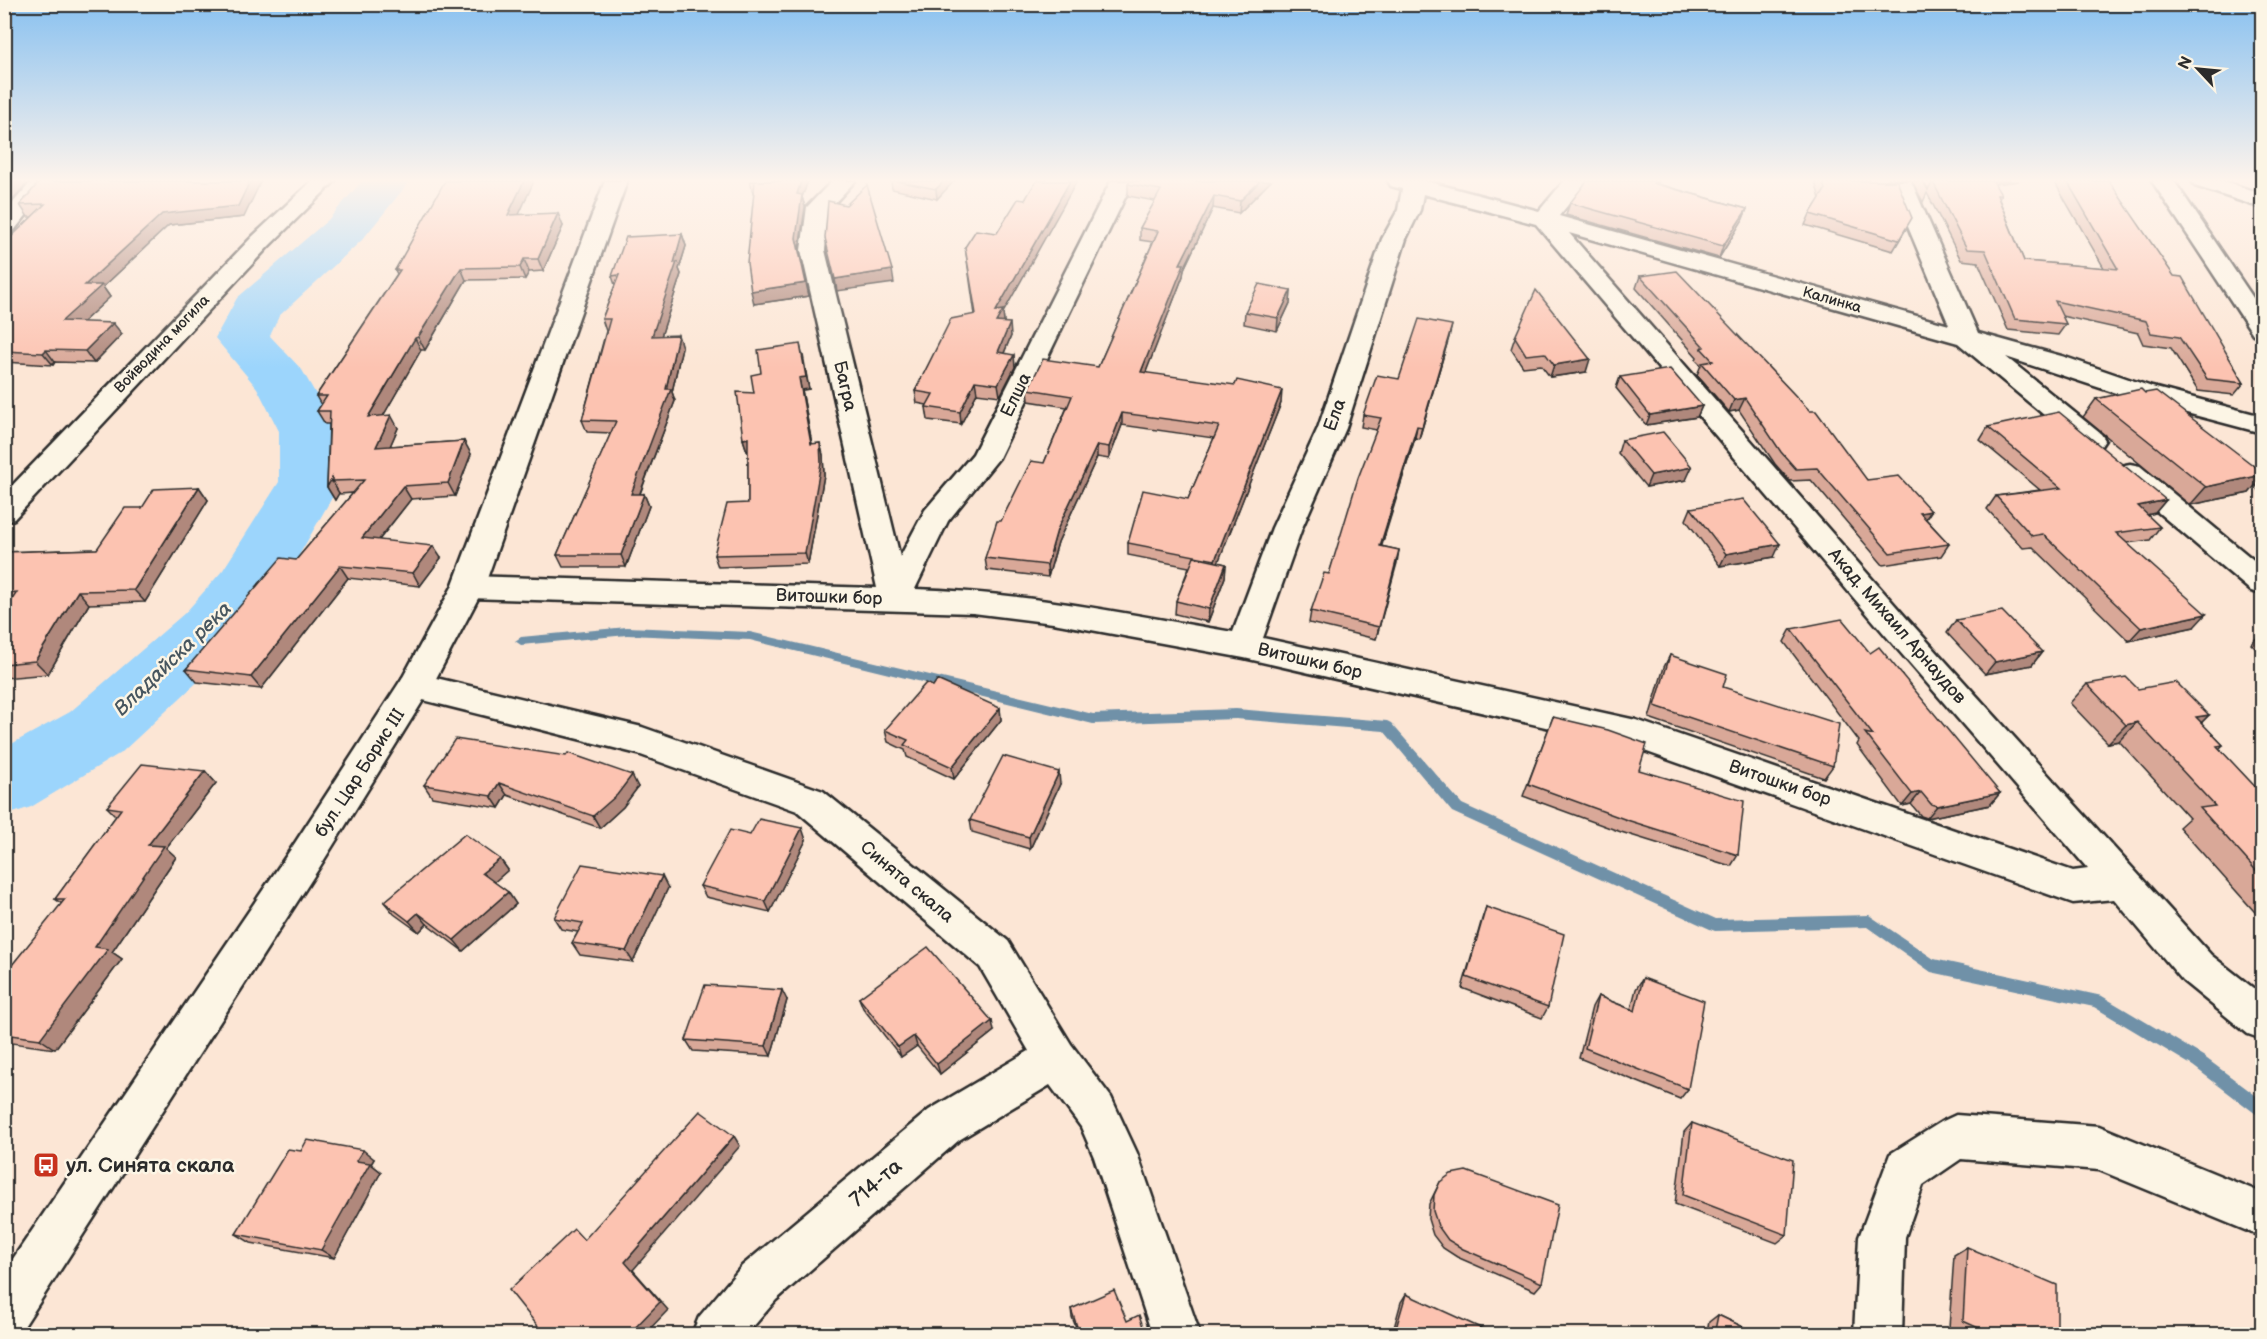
<svg xmlns="http://www.w3.org/2000/svg" width="2267" height="1339" viewBox="0 0 2267 1339" font-family="'Balsamiq Sans',sans-serif">
<style>
.lines{fill:none;stroke-linecap:round;stroke-linejoin:round}
.stream{fill:#6f91a8;fill-rule:evenodd}
.river{fill:#9cd5fc;fill-rule:evenodd}
.street-casing{stroke:#2b2b2b;stroke-width:5}
.primary-casing{stroke:#2b2b2b;stroke-width:5}
.street{fill:#fcf5e5;fill-rule:evenodd}
.primary{fill:#fcf5e5;fill-rule:evenodd}
.wall{fill:#d9a898;stroke:#2b2b2b;stroke-width:1.5}
.shaded-wall{fill:#b0887c;stroke:#2b2b2b;stroke-width:1.5}
.building{fill:#fcc3b1;stroke:#2b2b2b;stroke-width:1.5}
.labels{text-anchor:middle;dominant-baseline:central;stroke-width:5;stroke-linejoin:round;paint-order:stroke}
.far-street-label{font-size:15px;fill:#2b2b2b;stroke:#fcf5e5}
.street-label{font-size:18px;fill:#2b2b2b;stroke:#fcf5e5}
.water-label{font-size:20px;font-style:italic;fill:#47565f;stroke:#fcf5e5}
.near-poi-label{font-size:21px;font-weight:bold;fill:#2b2b2b;stroke:#fcf5e5;text-anchor:start}
.near-street-label{font-size:21px;fill:#2b2b2b;stroke:#fcf5e5}
</style>
<rect width="100%" height="100%" fill="#fce6d5"/>
<filter id="ink" filterUnits="userSpaceOnUse"><feTurbulence type="fractalNoise" baseFrequency=".0167" numOctaves="2"/><feDisplacementMap in="SourceGraphic" scale="12" xChannelSelector="R" yChannelSelector="G"/><feConvolveMatrix kernelMatrix="1 2 1 2 8 2 1 2 1" color-interpolation-filters="sRGB"/></filter>
<g filter="url(#ink)">
<g class="lines">
<polygon class="stream" points="627,627 750,632 1093,714 1236,709 1387,721 1391,723 1462,804 1716,919 1869,915 1934,959 2102,996 2203,1056 2262,1100 2262,1116 2256,1114 2193,1066 2094,1007 1931,972 1867,927 1715,931 1710,929 1452,812 1384,731 1236,719 1093,724 750,640 627,635 521,645 515,641 521,637"/>
<polygon class="river" points="362,181 410,181 362,240 279,316 270,336 302,370 337,431 341,482 271,604 234,648 122,752 31,807 4,816 4,748 70,712 186,612 223,570 279,482 279,431 257,388 215,338 237,298 328,220"/>
<g class="street-casing">
<g id="street">
<polygon points="32,181 54,181 12,233 4,235 4,213"/>
<polygon points="312,181 335,181 269,246 14,519 4,522 4,494 253,236"/>
<path d="M 832,181 L 855,181 L 829,209 L 825,250 L 900,557 L 925,510 L 973,454 L 1111,181 L 1133,181 L 999,458 L 948,521 L 915,589 C 1023,592 1127,614 1233,632 L 1272,528 L 1318,428 L 1382,239 L 1398,210 L 1402,189 L 1391,186 L 1388,181 L 1426,181 L 1539,211 L 1564,181 L 1587,181 L 1559,216 L 1949,325 L 1889,181 L 1911,181 L 1978,333 L 2065,357 L 2152,387 L 2262,416 L 2262,433 L 2134,399 L 2006,357 L 2101,434 L 2105,440 L 2101,446 L 2091,449 L 2081,446 L 1958,343 L 1569,233 L 1909,621 L 2211,955 L 2262,995 L 2262,1039 L 2248,1034 L 2183,981 L 2114,899 L 2073,903 L 1633,747 L 1244,658 L 1053,623 L 973,613 L 468,598 L 457,595 L 452,587 L 457,579 L 468,576 L 877,588 L 801,250 L 807,207 ZM 1423,194 L 1536,224 L 1887,637 L 2088,869 L 2073,871 L 1636,720 L 1263,638 L 1302,528 L 1346,428 L 1406,239 L 1420,210 Z"/>
<polygon points="2152,181 2174,181 2262,311 2262,336 2253,334"/>
<polygon points="2192,181 2224,181 2262,194 2262,208 2195,186"/>
<polygon points="2130,464 2140,466 2262,567 2262,594 2251,591 2120,480 2116,473 2120,466"/>
<polygon points="415,673 642,727 823,791 1008,941 1071,1044 1111,1097 1137,1153 1200,1334 1152,1334 1094,1157 1081,1127 1050,1085 959,1140 776,1300 747,1334 692,1334 699,1317 742,1266 929,1110 1029,1051 980,967 797,811 638,754 403,695 398,686 403,677"/>
<polygon points="1956,1115 2099,1126 2262,1193 2262,1237 2099,1170 1961,1159 1923,1185 1905,1237 1902,1334 1854,1334 1859,1237 1890,1154 1941,1122"/>
</g>
</g>
<g class="primary-casing">
<polygon id="primary" points="605,181 627,181 484,587 432,686 319,868 21,1331 4,1334 4,1272 293,846 403,677 452,587"/>
</g>
<use href="#street" class="street"/>
<use href="#primary" class="primary"/>
</g>
<g class="wall">
<polygon points="40,181 244,217 169,225 103,287 110,297 83,322 122,334 94,363 55,362 53,365 4,362 4,244 32,217 28,217 20,205"/>
<polygon points="750,181 808,181 802,197 805,207 799,250 809,296 754,304 754,193 753,193"/>
<polygon points="891,181 954,181 937,199 892,189"/>
<polygon points="1130,181 1271,181 1239,213 1213,208 1184,269 1183,276 1145,373 1281,403 1218,562 1226,564 1225,577 1208,622 1175,614 1176,601 1189,567 1128,555 1128,543 1188,499 1214,438 1122,425 1109,459 1097,457 1058,542 1048,577 987,570 985,558 1001,521 1044,463 1067,407 1029,401 1028,389 1098,367 1153,242 1140,240 1140,228 1155,201 1128,196 1128,184"/>
<polygon points="1660,181 1658,184 1747,209 1742,221 1719,258 1566,215 1570,203"/>
<polygon points="1815,181 1897,181 1906,229 1893,251 1805,225 1810,214 1820,199"/>
<polygon points="1912,181 2019,181 1994,184 2001,195 1999,199 2024,261 2104,268 2054,181 2109,181 2244,383 2234,395 2198,391 2171,348 2143,344 2138,333 2062,316 2066,324 2058,335 2008,330 1978,262 1961,260 1927,193 1923,202"/>
<polygon points="518,215 563,226 543,271 529,272 525,279 466,280 425,350 421,350 383,416 398,428 390,446 464,441 471,454 455,496 411,499 379,540 441,558 420,586 348,578 261,689 197,682 186,669 296,560 353,493 340,494 339,493 335,500 327,487 329,424 325,424 317,411 321,405 316,396 397,274 395,270"/>
<polygon points="682,234 686,246 679,269 681,274 661,336 682,347 672,392 675,401 640,494 644,494 649,506 626,567 563,567 557,555 611,433 587,432 582,420 606,331 602,319 615,285 612,276"/>
<polygon points="965,247 1003,313 1004,323 1011,336 1004,353 1015,367 1000,396 977,393 961,424 928,420 926,407 927,405 917,403 915,391 975,315"/>
<polygon points="1640,276 1867,480 1931,511 1926,519 1949,544 1941,556 1883,565 1811,480 1790,481 1775,464 1739,410 1729,412 1697,375 1701,365 1696,360 1697,357 1636,288"/>
<polygon points="1291,290 1290,303 1277,331 1244,324 1245,312"/>
<polygon points="1449,337 1419,439 1415,438 1381,546 1399,550 1376,639 1309,623 1311,611 1329,574 1377,430 1361,427 1363,415 1399,379"/>
<polygon points="1515,337 1586,372 1550,377 1541,365 1523,367 1511,349"/>
<polygon points="803,355 809,389 802,390 812,444 820,443 823,455 824,475 808,564 718,567 714,555 748,503 748,451 747,451 743,439 754,393"/>
<polygon points="1620,377 1702,406 1697,417 1646,425 1616,388"/>
<polygon points="2145,393 2261,471 2262,470 2262,496 2256,485 2249,493 2190,505 2083,417 2096,399"/>
<polygon points="1988,427 2166,500 2155,513 2147,515 2160,527 2150,540 2127,543 2194,627 2129,641 2033,547 2023,548 1987,509 1996,496 2040,490 1980,440"/>
<polygon points="1622,440 1686,480 1646,487 1618,453"/>
<polygon points="199,487 208,500 145,602 89,604 48,674 4,678 4,612 8,606 4,606 4,552 97,549 142,508"/>
<polygon points="1691,508 1774,557 1720,566 1686,520"/>
<polygon points="1956,620 2042,652 2032,665 1985,674 1947,633"/>
<polygon points="1791,629 1870,653 2000,793 1990,805 1927,818 1921,816 1911,804 1902,806 1857,745 1859,741 1784,642"/>
<polygon points="2262,632 2262,655 2251,644"/>
<polygon points="1670,655 1723,687 1833,766 1824,778 1649,718 1664,667"/>
<polygon points="2087,684 2138,689 2209,715 2201,723 2223,745 2219,749 2262,794 2262,920 2179,827 2189,818 2119,741 2108,743 2070,703"/>
<polygon points="1000,708 1001,720 954,779 907,757 905,750 888,742 885,730"/>
<polygon points="1553,717 1639,770 1738,855 1731,866 1621,832 1523,796"/>
<polygon points="566,756 638,787 623,807 600,828 507,795 499,808 432,797 424,785"/>
<polygon points="205,771 216,783 166,848 176,857 112,952 122,959 55,1049 5,1042 4,1043 4,975 62,904 55,899 116,816 107,807"/>
<polygon points="1060,784 1030,849 972,832 970,820"/>
<polygon points="750,835 806,840 770,912 706,897 700,886"/>
<polygon points="500,859 508,870 494,882 508,892 516,904 463,951 427,924 419,932 394,914 384,902"/>
<polygon points="668,888 633,962 580,955 572,943 578,932 561,929 554,918"/>
<polygon points="1486,907 1548,1007 1542,1018 1462,988 1482,919"/>
<polygon points="1643,978 1688,1089 1680,1099 1579,1058 1592,1007 1598,996 1631,1009 1636,989"/>
<polygon points="859,998 994,1031 940,1074 917,1046 901,1057 863,1008"/>
<polygon points="787,1000 771,1056 693,1051 686,1040"/>
<polygon points="1692,1123 1787,1235 1777,1243 1675,1204 1684,1132"/>
<polygon points="301,1151 374,1159 371,1164 381,1172 334,1258 251,1243 236,1234"/>
<polygon points="1440,1182 1542,1283 1535,1291 1457,1257 1443,1248 1433,1235 1428,1219 1429,1204"/>
<polygon points="1967,1247 2057,1335 1964,1335 1949,1328 1954,1255"/>
<polygon points="1406,1294 1483,1335 1392,1335 1401,1302"/>
<polygon points="1071,1309 1127,1321 1146,1335 1079,1335 1072,1317"/>
<polygon points="1718,1315 1760,1335 1706,1335 1709,1322"/>
</g>
<g class="shaded-wall">
<polygon points="11,181 29,181 4,209 4,188"/>
<polygon points="250,181 261,181 244,217 169,225 103,287 110,297 71,333 62,321 85,285 162,214"/>
<polygon points="524,181 534,181 513,228 508,215"/>
<polygon points="801,181 808,181 802,197 805,207 799,250 796,238 797,194"/>
<polygon points="944,181 954,181 937,199 936,189"/>
<polygon points="1070,181 1077,181 1003,313 1004,322 998,334 996,311"/>
<polygon points="1260,181 1271,181 1239,213 1240,201"/>
<polygon points="1985,181 2019,181 1983,185"/>
<polygon points="1214,196 1213,208 1184,269 1183,276 1141,385 1141,372 1180,264"/>
<polygon points="1747,209 1742,221 1719,258 1723,246"/>
<polygon points="558,213 563,226 543,271 538,259"/>
<polygon points="682,234 686,246 679,269 681,274 657,349 652,336"/>
<polygon points="524,259 529,272 525,279 520,267"/>
<polygon points="461,268 466,280 425,350 418,337"/>
<polygon points="892,270 894,283 837,291 835,279"/>
<polygon points="806,283 809,296 754,304 751,291"/>
<polygon points="1291,290 1290,303 1277,331 1278,318"/>
<polygon points="113,323 122,334 94,363 85,351"/>
<polygon points="1010,323 1011,336 999,365 998,352"/>
<polygon points="1452,325 1449,337 1419,439 1422,427"/>
<polygon points="678,335 682,347 672,392 675,401 635,506 631,494 666,389"/>
<polygon points="415,338 421,350 375,430 368,417"/>
<polygon points="800,344 809,389 802,390 814,456 799,378"/>
<polygon points="46,350 55,362 53,365 43,353"/>
<polygon points="1014,355 1015,367 1000,396 998,384"/>
<polygon points="1590,359 1586,372 1550,377 1554,365"/>
<polygon points="975,381 977,393 961,424 960,412"/>
<polygon points="1282,390 1281,403 1214,573 1215,560"/>
<polygon points="1745,398 1739,410 1729,412 1734,400"/>
<polygon points="1702,406 1697,417 1646,425 1650,415"/>
<polygon points="1122,413 1122,425 1109,459 1109,447"/>
<polygon points="391,415 398,428 384,460 376,447"/>
<polygon points="1417,426 1415,438 1378,558 1380,546"/>
<polygon points="748,438 751,450 747,451 743,439"/>
<polygon points="464,441 471,454 455,496 448,483"/>
<polygon points="820,443 823,455 824,475 808,564 805,553"/>
<polygon points="1097,445 1097,457 1058,542 1048,577 1047,565 1057,530"/>
<polygon points="1692,467 1686,480 1646,487 1651,475"/>
<polygon points="2262,475 2262,477 2249,493 2190,505 2206,487"/>
<polygon points="332,478 332,481 339,493 335,500 327,487"/>
<polygon points="403,486 411,499 370,551 362,538"/>
<polygon points="199,487 208,500 145,602 134,590"/>
<polygon points="644,494 649,506 626,567 621,555"/>
<polygon points="2166,500 2155,513 2128,519 2138,506"/>
<polygon points="1931,511 1923,523 1920,513"/>
<polygon points="1780,544 1774,557 1720,566 1726,554"/>
<polygon points="433,546 441,558 420,586 413,573"/>
<polygon points="1399,550 1397,563 1376,639 1379,627"/>
<polygon points="1226,564 1225,577 1208,622 1209,609"/>
<polygon points="340,566 348,578 261,689 251,677"/>
<polygon points="78,591 89,604 48,674 35,661"/>
<polygon points="2206,614 2194,627 2129,641 2141,628"/>
<polygon points="2042,652 2032,665 1985,674 1995,662"/>
<polygon points="1000,708 1001,720 954,779 952,767"/>
<polygon points="2209,715 2190,734 2196,717"/>
<polygon points="2137,722 2119,741 2108,743 2126,725"/>
<polygon points="205,771 216,783 166,848 176,857 112,952 122,959 55,1049 40,1039 148,845"/>
<polygon points="1059,772 1060,784 1030,849 1029,837"/>
<polygon points="632,775 638,787 623,807 600,828 593,816"/>
<polygon points="499,783 507,795 499,808 491,796"/>
<polygon points="1921,792 1911,804 1902,806 1912,794"/>
<polygon points="2000,793 1990,805 1927,818 1937,806"/>
<polygon points="802,828 806,840 770,912 765,901"/>
<polygon points="500,859 508,870 491,885 482,873"/>
<polygon points="662,876 668,888 633,962 626,951"/>
<polygon points="508,892 516,904 463,951 454,940"/>
<polygon points="418,913 427,924 419,932 409,921"/>
<polygon points="782,990 787,1000 771,1056 766,1046"/>
<polygon points="992,1021 994,1031 940,1074 937,1064"/>
<polygon points="914,1036 917,1046 901,1057 898,1047"/>
<polygon points="734,1136 740,1146 633,1270 668,1310 644,1335 628,1335 625,1262"/>
<polygon points="363,1150 374,1159 371,1164 381,1172 334,1258 321,1250 356,1161"/>
</g>
<g class="building">
<polygon points="4,181 11,181 4,188"/>
<polygon points="40,181 250,181 238,206 162,214 85,285 102,285 62,321 113,323 85,351 46,350 43,353 4,351 4,244 45,204 20,205"/>
<polygon points="445,181 524,181 508,215 558,213 538,259 524,259 520,267 461,268 418,337 415,338 368,417 391,415 376,447 464,441 448,483 403,486 362,538 433,546 413,573 340,566 251,677 186,669 281,558 296,560 364,480 332,481 332,478 327,487 330,411 317,411 327,396 316,396 400,270 395,270"/>
<polygon points="750,181 801,181 797,194 802,195 796,238 806,283 751,291 747,263 755,181"/>
<polygon points="896,181 944,181 936,189"/>
<polygon points="1036,181 1070,181 996,311 1003,310 996,322 1010,323 998,352 1014,355 998,384 975,381 960,412 926,407 933,394 915,391 951,319 976,314 965,247 976,230 997,233 1018,199 1025,200"/>
<polygon points="1130,181 1260,181 1240,201 1214,196 1180,264 1184,264 1141,372 1235,385 1237,380 1282,390 1215,560 1128,543 1143,490 1188,499 1219,426 1122,413 1109,447 1097,445 1057,530 1047,565 985,558 997,521 1001,521 1031,461 1044,463 1072,396 1028,389 1043,359 1098,367 1158,231 1140,228 1161,190 1128,184"/>
<polygon points="1587,181 1655,181 1653,183 1747,209 1723,246 1570,203"/>
<polygon points="1823,181 1897,181 1912,218 1899,240 1810,214 1825,190"/>
<polygon points="1923,181 1993,181 2001,195 1997,195 2024,261 2118,269 2067,181 2109,181 2174,276 2182,277 2244,383 2207,379 2179,337 2151,333 2146,321 2055,301 2066,324 2015,319 1985,250 1967,249 1933,182 1928,190"/>
<polygon points="867,185 892,270 835,279 825,238 828,201 846,205"/>
<polygon points="682,234 674,263 677,262 652,336 678,335 666,389 671,389 631,494 644,494 621,555 557,555 616,421 582,420 610,319 602,319 619,275 612,276 626,237"/>
<polygon points="1677,271 1810,411 1816,411 1867,480 1899,476 1931,511 1920,513 1949,544 1890,553 1817,468 1796,469 1781,452 1745,398 1734,400 1702,363 1713,361 1701,348 1704,347 1640,276"/>
<polygon points="1259,284 1291,290 1278,318 1245,312"/>
<polygon points="1536,290 1590,359 1554,365 1545,353 1526,355 1515,337"/>
<polygon points="1419,319 1452,325 1422,427 1417,426 1380,546 1399,550 1379,627 1311,611 1324,573 1329,574 1358,478 1381,418 1363,415 1377,375 1399,379"/>
<polygon points="800,344 806,377 799,378 811,444 820,443 821,463 805,553 714,555 727,504 748,503 748,438 743,439 737,392 754,393 751,375 761,373 758,350"/>
<polygon points="1670,369 1702,406 1650,415 1620,377"/>
<polygon points="2141,389 2145,393 2156,391 2262,472 2262,475 2206,487 2096,399"/>
<polygon points="2059,412 2166,500 2138,506 2160,527 2116,533 2206,614 2141,628 2043,534 2032,536 1996,496 2061,488 1988,427"/>
<polygon points="1663,432 1692,467 1651,475 1622,440"/>
<polygon points="199,487 134,590 78,591 35,661 4,664 4,612 17,592 4,593 4,552 97,549 125,508 142,508 154,489"/>
<polygon points="1743,499 1780,544 1726,554 1691,508"/>
<polygon points="1194,557 1226,564 1209,609 1176,601"/>
<polygon points="2002,611 2042,652 1995,662 1956,620"/>
<polygon points="1842,619 1870,653 1879,647 2000,793 1937,806 1931,804 1921,792 1912,794 1865,733 1873,735 1791,629"/>
<polygon points="1670,655 1727,674 1723,687 1839,724 1833,766 1655,706"/>
<polygon points="2126,677 2138,689 2176,682 2209,715 2196,717 2223,745 2217,746 2262,794 2262,877 2200,808 2215,806 2137,722 2126,725 2087,684"/>
<polygon points="937,680 1000,708 952,767 904,745 908,740 885,730 926,683 933,686"/>
<polygon points="1553,717 1608,730 1647,744 1639,770 1744,801 1738,855 1627,820 1528,784"/>
<polygon points="455,739 566,756 568,753 632,775 617,795 593,816 499,783 491,796 424,785"/>
<polygon points="1003,756 1059,772 1029,837 970,820"/>
<polygon points="142,764 205,771 148,845 164,846 95,947 108,949 40,1039 4,1034 4,975 65,899 55,899 121,809 107,807"/>
<polygon points="759,819 802,828 765,901 700,886 730,830 750,835"/>
<polygon points="465,834 500,859 482,873 508,892 454,940 418,913 409,921 384,902"/>
<polygon points="582,864 662,876 626,951 572,943 583,923 554,918"/>
<polygon points="1486,907 1564,934 1548,1007 1466,977"/>
<polygon points="928,947 992,1021 937,1064 914,1036 898,1047 859,998"/>
<polygon points="1643,978 1704,1001 1688,1089 1585,1048 1598,996 1635,1011"/>
<polygon points="705,985 782,990 766,1046 686,1040"/>
<polygon points="700,1111 734,1136 625,1262 660,1302 628,1335 545,1335 509,1290 574,1229 584,1240"/>
<polygon points="1692,1123 1793,1160 1787,1235 1683,1195"/>
<polygon points="307,1140 363,1150 356,1161 370,1163 321,1250 236,1234 288,1149 301,1151"/>
<polygon points="1466,1171 1558,1205 1542,1283 1463,1249 1448,1240 1438,1226 1433,1211 1434,1195 1440,1182 1451,1174"/>
<polygon points="1967,1247 2057,1285 2057,1335 1994,1335 1963,1321"/>
<polygon points="1114,1290 1127,1321 1139,1315 1146,1335 1080,1335 1071,1309"/>
<polygon points="1406,1294 1485,1330 1483,1335 1394,1335"/>
<polygon points="1718,1315 1760,1335 1714,1335"/>
</g>
</g>
<linearGradient id="sky" x2="0" y2="1"><stop stop-color="#89c1f0"/><stop offset="0.49" stop-color="#fef4ec"/><stop offset="1" stop-color="#fef4ec" stop-opacity="0"/></linearGradient>
<rect width="2267" height="368" fill="url(#sky)"/>
<defs>
<g id="bus-square" transform="scale(1.35)"><rect x="-9" y="-9" width="18" height="18" rx="4" fill="#c8321e" stroke="#fcf5e5"/><path d="M-5-6H5V4H4V6H2V4H-2V6H-4V4H-5ZM-3.5-4V0h7V-4ZM-3.5 1.2v1.5H-2V1.2ZM2 1.2v1.5H3.5V1.2Z" fill="#fff"/></g>
</defs>
<g fill-rule="evenodd">
<use href="#bus-square" x="46" y="1165"/>
</g>
<g class="labels">
<g class="far-street-label">
<text transform="translate(1832 300) rotate(16)">Калинка</text>
<text transform="translate(162 344) rotate(-46)">Войводина могила</text>
</g>
<g class="street-label">
<text transform="translate(845 386) rotate(77)">Багра</text>
<text transform="translate(1016 395) rotate(-64)">Елша</text>
<text transform="translate(1335 415) rotate(-70)">Ела</text>
<text transform="translate(829 597) rotate(2)">Витошки бор</text>
<text transform="translate(1897 626) rotate(49)">Акад. Михаил Арнаудов</text>
<text transform="translate(1310 661) rotate(13)">Витошки бор</text>
<text transform="translate(360 773) rotate(-57)">бул. Цар Борис III</text>
<text transform="translate(1780 783) rotate(19)">Витошки бор</text>
<text transform="translate(907 882) rotate(40)">Синята скала</text>
</g>
<g class="water-label">
<text transform="translate(173 659) rotate(-44)">Владайска река</text>
</g>
<g class="near-poi-label">
<text x="66" y="1165">ул. Синята скала</text>
</g>
<g class="near-street-label">
<text transform="translate(876 1183) rotate(-41)">714-та</text>
</g>
</g>
<rect width="2267" height="1339" fill="none" stroke="#fcf5e5" stroke-width="24"/>
<rect x="12" y="12" width="2243" height="1315" fill="none" stroke="#2b2b2b" stroke-width="2" filter="url(#ink)"/>
<g transform="translate(2198 69) rotate(296)" stroke="#fcf5e5" stroke-width="4.5" paint-order="stroke">
<path d="M0-4.5L10 22L0 15L-10 22Z" fill="#2b2b2b"/>
<text y="-9" font-size="16" font-weight="bold" text-anchor="middle" fill="#2b2b2b">N</text>
</g>
</svg>
